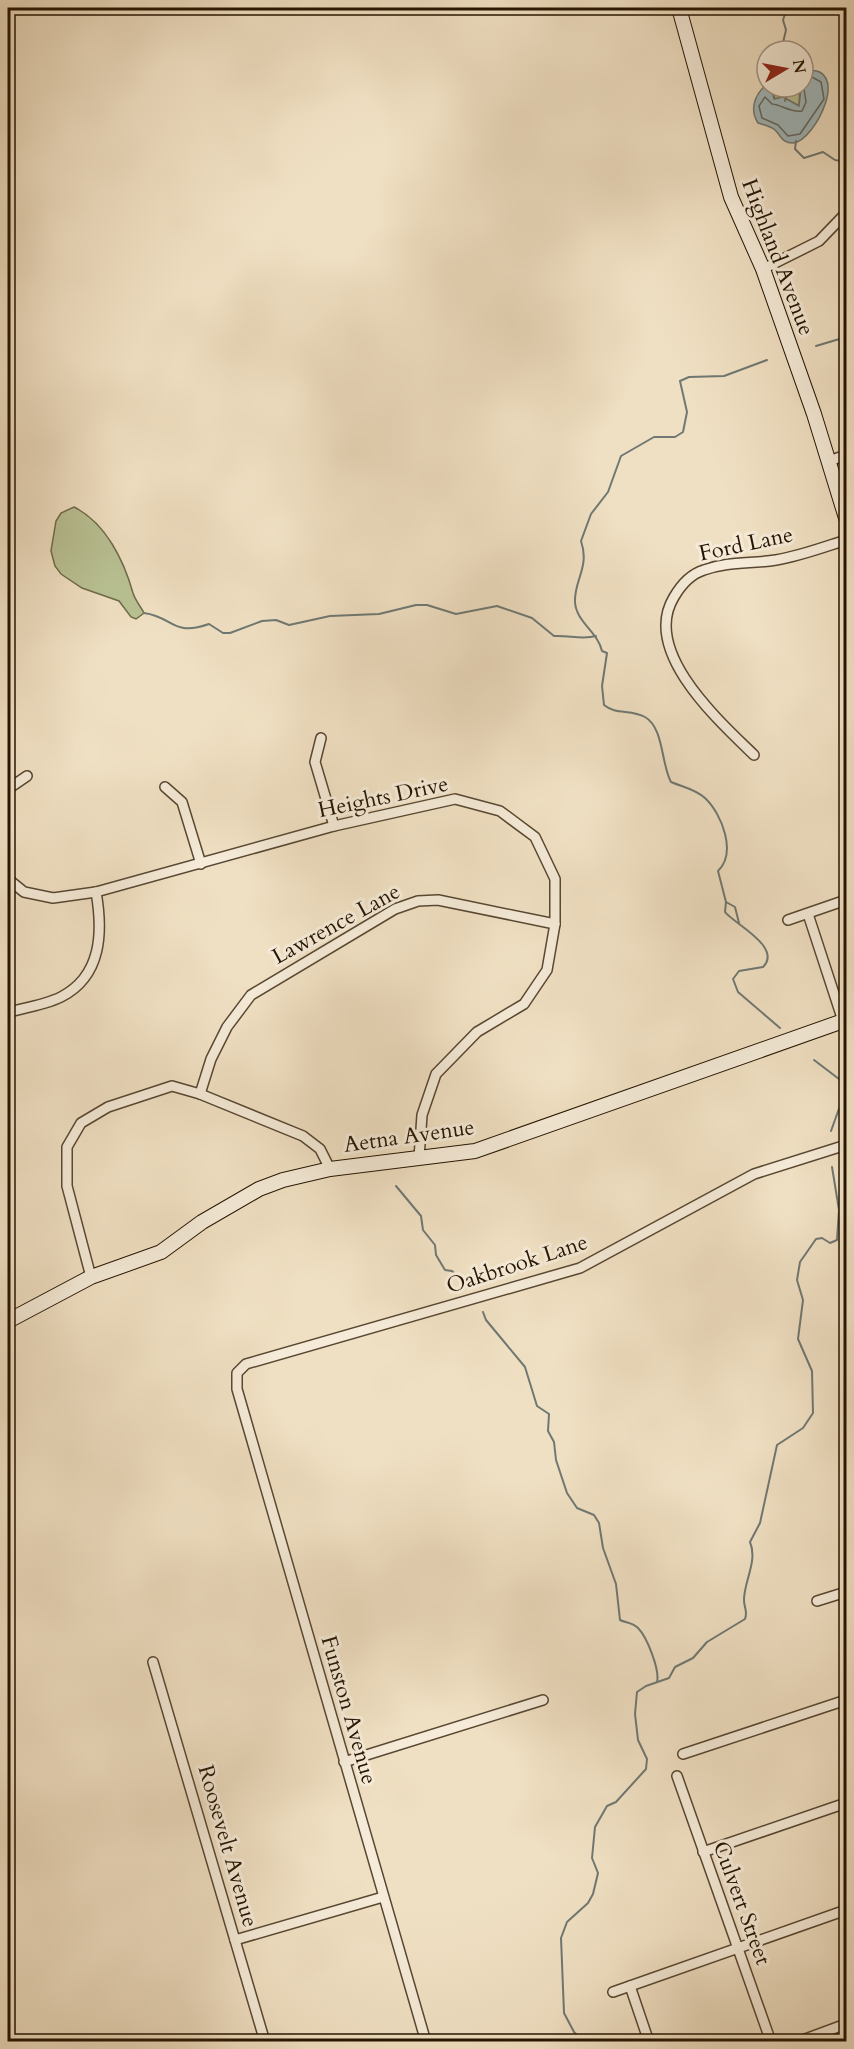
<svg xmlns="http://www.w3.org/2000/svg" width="854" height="2049" viewBox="0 0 854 2049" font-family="Cardo,serif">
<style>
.green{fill:#b9c294;stroke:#6f6b4a;stroke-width:1.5}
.water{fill:#a0babf;stroke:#6f7873;stroke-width:1.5}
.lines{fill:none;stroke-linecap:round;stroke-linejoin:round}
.shore{stroke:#626760;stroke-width:1.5}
.stream{stroke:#6f7873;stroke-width:2}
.street-casing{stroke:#584732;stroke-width:12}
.secondary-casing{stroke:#251401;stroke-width:16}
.street{stroke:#f5ebd8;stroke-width:9}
.secondary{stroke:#f5ebd8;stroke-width:14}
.labels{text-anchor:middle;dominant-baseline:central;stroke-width:6;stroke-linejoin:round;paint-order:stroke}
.street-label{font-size:22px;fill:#251401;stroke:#f5ebd8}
</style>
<rect width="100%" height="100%" fill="#f0e0c3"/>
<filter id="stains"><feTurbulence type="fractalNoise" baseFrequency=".00333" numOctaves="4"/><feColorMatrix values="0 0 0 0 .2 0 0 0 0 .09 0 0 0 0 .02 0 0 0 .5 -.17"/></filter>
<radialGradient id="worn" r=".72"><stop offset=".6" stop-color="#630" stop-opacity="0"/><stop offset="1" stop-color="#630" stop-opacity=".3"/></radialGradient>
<g class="green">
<polygon points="771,87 800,87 799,106 783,97 775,99"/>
<path d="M 74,507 C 106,523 124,561 133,593 C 135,600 141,607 144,613 L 136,619 L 131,617 L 119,601 L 82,588 L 61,574 L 55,566 L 51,551 L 56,521 L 61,513 Z"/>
</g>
<path class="water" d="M 803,71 C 854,62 815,142 793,143 C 782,143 782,137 775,130 C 770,126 764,125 758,123 C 749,109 755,94 767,84 L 767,87 L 771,87 L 774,99 L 783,97 L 799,106 Z"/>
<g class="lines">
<path class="shore" d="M 803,78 L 812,77 L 821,82 L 824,99 L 800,134 L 788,136 L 778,125 L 762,118 L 759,106 L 765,97 L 772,104 C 782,105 791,113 802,111 L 806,102 L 803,82"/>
<g class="stream">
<polyline points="781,51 786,30 783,20 787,8"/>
<polyline points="784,87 787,93 785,101"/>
<polyline points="796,141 795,149 804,158 823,152 835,160 846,162"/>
<polyline points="816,346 846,337"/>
<path d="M 767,360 L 724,376 L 689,377 L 680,381 L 687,412 L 683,432 L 675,437 L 654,437 L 621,456 L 608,492 L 591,514 L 581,541 C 590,567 574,580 575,602 C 576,622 598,632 602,651 L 607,653 L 602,686 L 604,705 C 616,715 631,709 645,717 C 664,728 661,764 671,782 C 683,787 695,789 705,798 C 722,814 737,853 718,871 L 726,902 L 725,912 C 733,923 783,947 763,967 L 739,971 L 733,979 L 738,992 L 780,1028"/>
<path d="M 144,613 C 174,617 172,637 209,624 L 223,633 L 230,633 L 262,621 L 276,620 L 289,625 L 330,616 L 379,614 L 416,605 L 427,605 L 456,614 L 497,606 L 532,618 L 554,636 C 569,635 582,640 596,636"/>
<polyline points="726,902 735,907 739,923"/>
<polyline points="814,1060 839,1079 845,1092 831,1131"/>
<polyline points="396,1186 421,1216 423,1230 435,1245 436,1255 445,1270 452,1271 461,1281"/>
<path d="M 483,1312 L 486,1320 L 525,1367 L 537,1406 L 549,1414 L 548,1431 L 554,1442 L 556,1460 L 567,1493 L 577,1508 L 594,1515 L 599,1523 L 603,1548 L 616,1584 L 620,1620 C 626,1623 632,1622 638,1628 C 647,1637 660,1670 657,1682"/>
<path d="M 584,2042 L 574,2032 L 564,2013 L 561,1938 L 567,1922 L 588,1903 L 593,1894 L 598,1873 L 592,1858 L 595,1827 L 607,1806 L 616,1802 L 646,1769 L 647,1759 L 638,1740 L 635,1714 L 637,1692 L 646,1686 L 669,1678 L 675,1667 L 693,1658 L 707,1642 L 745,1619 C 748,1611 744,1608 744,1600 C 744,1581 758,1561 750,1542 L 760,1523 L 777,1445 L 803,1428 L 813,1413 L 812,1371 L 798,1339 L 803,1300 L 797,1280 L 800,1262 L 816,1239 L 822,1238 L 830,1243 L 837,1240 L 839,1210 L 832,1167"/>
</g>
<g class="street-casing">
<g id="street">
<polyline points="763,269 819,241 846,213"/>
<polyline points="829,461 846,455"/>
<polyline points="321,738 315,762 334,826"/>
<path d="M 754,755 C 718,720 641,651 674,597 C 681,585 691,574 704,570 C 728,561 752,564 776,560 C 800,556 824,547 846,540"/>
<polyline points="165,787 182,802 201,864"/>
<polyline points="8,789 27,776"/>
<polyline points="8,879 24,892 53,898 96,892 334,826 455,799 500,811 535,837 555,879 555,924 547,970 524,1004 477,1032 436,1074 422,1115 419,1158"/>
<polyline points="808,914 843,1021"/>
<polyline points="788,920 846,900"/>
<path d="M 8,1012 C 24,1008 45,1005 61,997 C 102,976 103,932 96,892"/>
<polyline points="200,1094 211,1059 227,1027 251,995 395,909 418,901 438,900 555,924"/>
<polyline points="91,1277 67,1186 67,1147 81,1123 108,1107 172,1086 200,1094 303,1136 320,1149 330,1169"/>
<polyline points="817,1601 846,1592"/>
<polyline points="153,1662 265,2042"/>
<polyline points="683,1754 846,1700"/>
<polyline points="344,1762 543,1700"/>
<polyline points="677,1776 771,2042"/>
<polyline points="703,1852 846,1803"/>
<polyline points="235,1940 383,1897"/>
<polyline points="630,1986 649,2042"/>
<polyline points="613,1992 846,1910"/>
<polyline points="426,2042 237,1389 237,1373 246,1364 580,1268 754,1174 846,1145"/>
<polyline points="797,2042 846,2024"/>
</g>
</g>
<g class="secondary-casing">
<g id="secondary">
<polyline points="679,8 731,197 763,269 814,414 846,518"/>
<polyline points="8,1321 91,1277 161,1252 202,1222 259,1189 283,1180 330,1169 475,1151 846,1020"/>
</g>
</g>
<use href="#street" class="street"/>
<use href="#secondary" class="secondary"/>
</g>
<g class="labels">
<g class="street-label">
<text transform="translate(778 257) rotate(69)">Highland Avenue</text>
<text transform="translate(746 544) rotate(-12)">Ford Lane</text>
<text transform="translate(383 797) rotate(-12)">Heights Drive</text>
<text transform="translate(336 924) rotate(-29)">Lawrence Lane</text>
<text transform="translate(409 1136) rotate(-8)">Aetna Avenue</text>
<text transform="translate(517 1264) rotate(-18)">Oakbrook Lane</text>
<text transform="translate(349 1710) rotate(74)">Funston Avenue</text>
<text transform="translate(228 1846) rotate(74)">Roosevelt Avenue</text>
<text transform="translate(742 1903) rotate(70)">Culvert Street</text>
</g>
</g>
<rect width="854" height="2049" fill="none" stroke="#f0e0c3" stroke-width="30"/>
<rect x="9" y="9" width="836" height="2031" fill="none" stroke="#251401" stroke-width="3"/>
<rect x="15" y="15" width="824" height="2019" fill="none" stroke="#251401" stroke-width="1.5"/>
<g transform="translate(785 69) rotate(80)"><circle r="28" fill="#f5ebd8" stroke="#a29582" stroke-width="1.5"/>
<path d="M0-4.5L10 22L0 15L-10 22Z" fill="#8f2418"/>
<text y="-9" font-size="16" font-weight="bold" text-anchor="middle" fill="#251401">N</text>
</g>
<rect width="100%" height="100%" filter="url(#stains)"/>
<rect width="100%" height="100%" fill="url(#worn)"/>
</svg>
